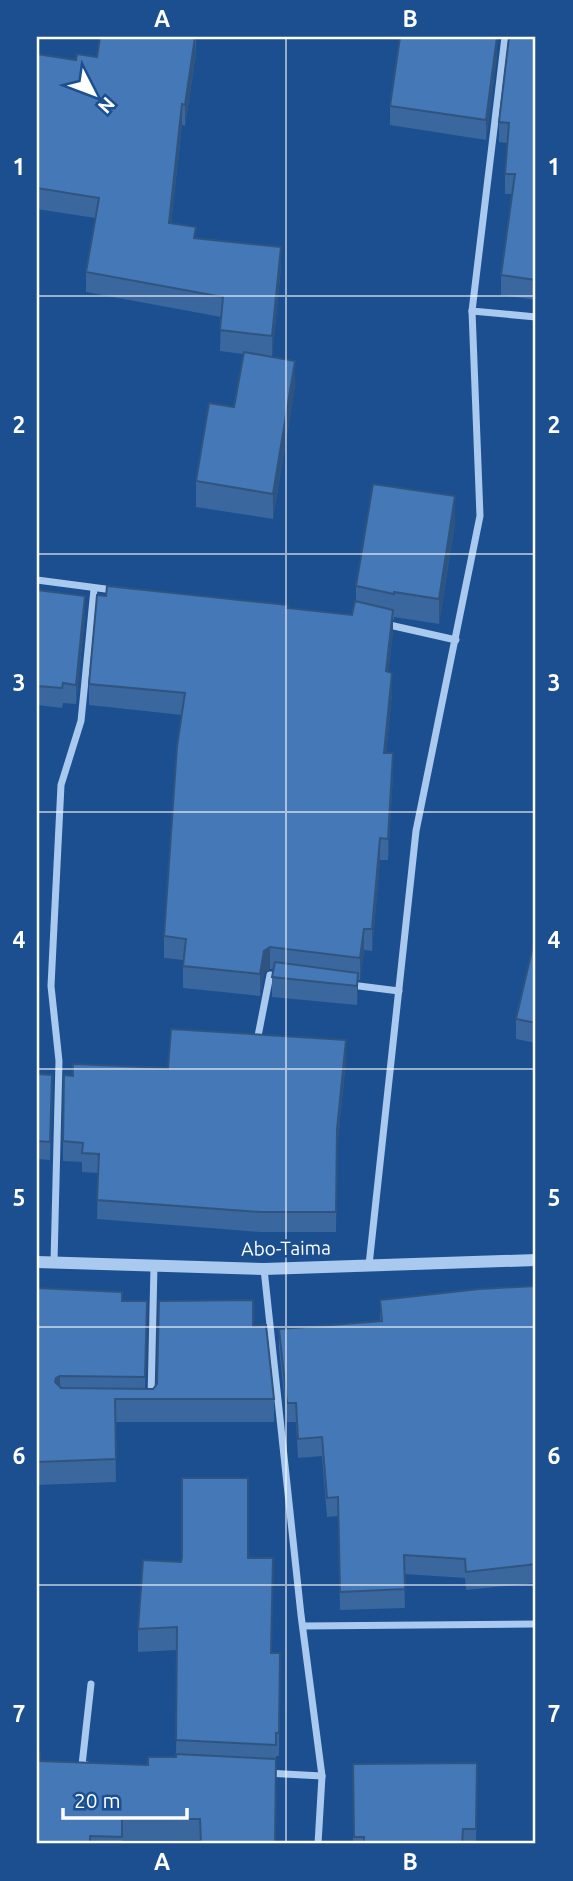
<svg xmlns="http://www.w3.org/2000/svg" width="573" height="1881" viewBox="0 0 573 1881" font-family="Ubuntu,sans-serif">
<style>
.lines{fill:none;stroke-linecap:round;stroke-linejoin:round}
.minor{stroke:#a9c9ee;stroke-width:7}
.tertiary{stroke:#a9c9ee;stroke-width:12}
.wall{fill:#3a679d}
.shaded-wall{fill:#305480}
.building{fill:#4478b7;stroke:#305480;stroke-width:2}
.grid{fill:none;stroke:#fff;stroke-width:2;stroke-opacity:0.55}
.labels{text-anchor:middle;dominant-baseline:central;stroke-width:5;stroke-linejoin:round;paint-order:stroke}
.street-label{font-size:19px;fill:#fff;stroke:#1b4f8f}
.neatline{fill:none;stroke:#fff;stroke-width:2.5}
.grid-label{font-size:23px;text-anchor:middle;font-weight:bold;fill:#fff}
</style>
<rect width="100%" height="100%" fill="#1b4f8f"/>
<g class="lines">
<g class="minor">
<polyline points="505,37 472,311 536,317"/>
<polyline points="37,580 113,590"/>
<polyline points="385,624 456,640"/>
<polyline points="351,985 399,991"/>
<polyline points="258,1036 270,975 280,976"/>
<polyline points="54,1262 59,1061 51,986 61,785 81,721 94,589"/>
<polyline points="369,1265 416,831 480,516 472,311"/>
<polyline points="264,1269 301,1615 322,1776 318,1844"/>
<polyline points="151,1398 154,1266"/>
<polyline points="303,1626 536,1624"/>
<polyline points="87,1765 82,1765 91,1684"/>
<polyline points="266,1773 322,1776"/>
</g>
<polyline class="tertiary" points="37,1262 264,1269 536,1260"/>
</g>
<g class="wall">
<polygon points="196,37 196,54 185,126 182,125 171,223 196,239 281,267 272,357 295,386 273,519 196,507 196,481 234,407 243,354 220,351 221,317 86,292 86,272 95,218 37,209 37,54 76,60 97,57"/>
<polygon points="536,37 536,300 501,295 501,275 512,194 505,194 505,174 507,143 499,142 499,122"/>
<polygon points="497,54 486,140 390,125 390,106"/>
<polygon points="455,522 439,624 394,617 394,620 393,619 393,632 388,672 392,694 386,753 393,775 388,860 380,860 372,951 364,950 360,980 358,980 357,1005 272,997 272,977 274,969 270,969 264,973 260,996 183,988 183,960 164,958 164,936 182,715 89,705 89,684 288,608 352,615 356,602 356,586"/>
<polygon points="37,590 85,615 76,704 63,703 62,708 37,705"/>
<polygon points="536,943 536,1043 516,1039 516,1019"/>
<polygon points="346,1060 337,1149 336,1232 260,1232 97,1219 98,1173 82,1172 82,1162 63,1161 63,1141 73,1076 168,1068"/>
<polygon points="37,1074 52,1075 50,1160 37,1159"/>
<polygon points="536,1286 536,1583 466,1590 465,1578 404,1574 405,1608 340,1610 338,1516 327,1517 322,1456 298,1458 296,1422 287,1422 279,1348 279,1329 380,1322 380,1300"/>
<polygon points="37,1288 122,1301 147,1301 145,1389 153,1389 253,1326 274,1399 274,1422 115,1422 116,1482 37,1485"/>
<polygon points="248,1558 272,1653 280,1653 279,1756 276,1756 275,1844 200,1844 200,1840 122,1840 122,1844 37,1844 40,1761 148,1765 176,1757 177,1650 138,1652 138,1629 181,1562"/>
<polygon points="353,1764 477,1785 476,1844 353,1844"/>
</g>
<g class="shaded-wall">
<polygon points="195,37 196,54 185,126 185,105"/>
<polygon points="497,37 497,54 486,140 486,120"/>
<polygon points="182,104 182,125 169,243 169,223"/>
<polygon points="281,247 281,267 272,357 272,336"/>
<polygon points="295,361 295,386 273,519 273,494"/>
<polygon points="455,496 455,522 439,624 439,599"/>
<polygon points="85,596 85,615 76,704 76,685"/>
<polygon points="393,610 393,632 386,693 386,671"/>
<polygon points="392,673 392,694 384,775 384,753"/>
<polygon points="393,753 393,775 388,860 388,839"/>
<polygon points="380,838 380,860 372,951 372,929"/>
<polygon points="364,929 364,950 360,980 360,958"/>
<polygon points="270,947 270,969 264,973 260,996 260,974 264,951"/>
<polygon points="358,973 358,992 357,1005 357,986"/>
<polygon points="346,1040 346,1060 337,1149 336,1232 337,1130"/>
<polygon points="60,1376 60,1399 55,1382 56,1378"/>
</g>
<g class="building">
<polygon points="100,37 195,37 185,105 182,104 169,223 196,227 194,238 281,247 272,336 220,330 223,297 86,272 99,198 37,188 37,54 76,60 77,54 97,57"/>
<polygon points="400,37 497,37 486,120 390,106"/>
<polygon points="509,37 536,37 536,280 501,275 515,174 505,174 509,123 499,122"/>
<polygon points="244,352 295,361 273,494 196,481 209,403 234,407"/>
<polygon points="373,484 455,496 439,599 394,592 394,594 356,586"/>
<polygon points="107,586 288,605 287,608 352,615 355,601 393,610 386,671 392,673 384,753 393,753 388,839 380,838 372,929 364,929 360,958 270,947 264,951 260,974 183,966 186,939 164,936 177,746 185,693 89,684 97,595 106,596"/>
<polygon points="37,590 85,596 76,685 63,683 62,688 37,686"/>
<polygon points="534,942 536,943 536,1023 516,1019"/>
<polygon points="275,962 358,973 357,986 272,977"/>
<polygon points="171,1029 346,1040 337,1130 336,1212 260,1212 97,1200 99,1154 82,1153 83,1143 63,1141 64,1075 73,1076 73,1064 168,1068"/>
<polygon points="37,1074 52,1075 50,1142 37,1141"/>
<polygon points="536,1286 536,1564 466,1572 465,1559 404,1555 405,1589 340,1592 338,1497 327,1498 322,1437 298,1439 296,1403 287,1403 279,1329 382,1321 380,1300 479,1289"/>
<polygon points="37,1288 122,1292 122,1301 147,1301 145,1377 60,1376 56,1378 55,1382 61,1388 153,1389 157,1384 159,1301 253,1300 253,1326 266,1325 274,1399 115,1399 116,1459 37,1462"/>
<polygon points="182,1478 248,1478 248,1558 273,1558 271,1653 280,1653 279,1733 276,1733 276,1745 176,1740 177,1627 138,1629 143,1560 181,1562 182,1557"/>
<polygon points="37,1753 40,1753 40,1761 148,1765 148,1757 176,1757 176,1754 276,1759 275,1844 201,1844 200,1819 122,1819 122,1837 90,1836 90,1844 37,1844"/>
<polygon points="477,1763 476,1829 463,1829 462,1844 364,1844 364,1837 354,1837 353,1764"/>
</g>
<path class="grid" d="M 286,37 L 286,1844M 37,296 L 536,296M 37,554 L 536,554M 37,812 L 536,812M 37,1069 L 536,1069M 37,1327 L 536,1327M 37,1585 L 536,1585"/>
<g class="labels">
<g class="street-label">
<text transform="translate(286 1248) rotate(-1)">Abo-Taima</text>
</g>
</g>
<rect width="573" height="1881" fill="none" stroke="#1b4f8f" stroke-width="77"/>
<g transform="translate(94 94) rotate(132)" stroke="#1b4f8f" stroke-width="5" paint-order="stroke">
<path d="M0-5L12 26L0 18L-12 26Z" fill="#ffffff"/>
<text y="-10" font-size="19" font-weight="bold" text-anchor="middle" fill="#ffffff">N</text>
</g>
<path d="M63 1808v10h124v-10" fill="none" stroke="#ffffff" stroke-width="3.5"/>
<text x="74" y="1808" font-size="21" fill="#ffffff" stroke="#1b4f8f" stroke-width="5" paint-order="stroke">20 m</text>
<rect x="38" y="38" width="496" height="1804" class="neatline"/>
<g class="grid-label">
<text x="162" y="27">A</text>
<text x="410" y="27">B</text>
<text x="19" y="175">1</text>
<text x="554" y="175">1</text>
<text x="19" y="433">2</text>
<text x="554" y="433">2</text>
<text x="19" y="691">3</text>
<text x="554" y="691">3</text>
<text x="19" y="948">4</text>
<text x="554" y="948">4</text>
<text x="19" y="1206">5</text>
<text x="554" y="1206">5</text>
<text x="19" y="1464">6</text>
<text x="554" y="1464">6</text>
<text x="19" y="1722">7</text>
<text x="554" y="1722">7</text>
<text x="162" y="1870">A</text>
<text x="410" y="1870">B</text>
</g>
</svg>
